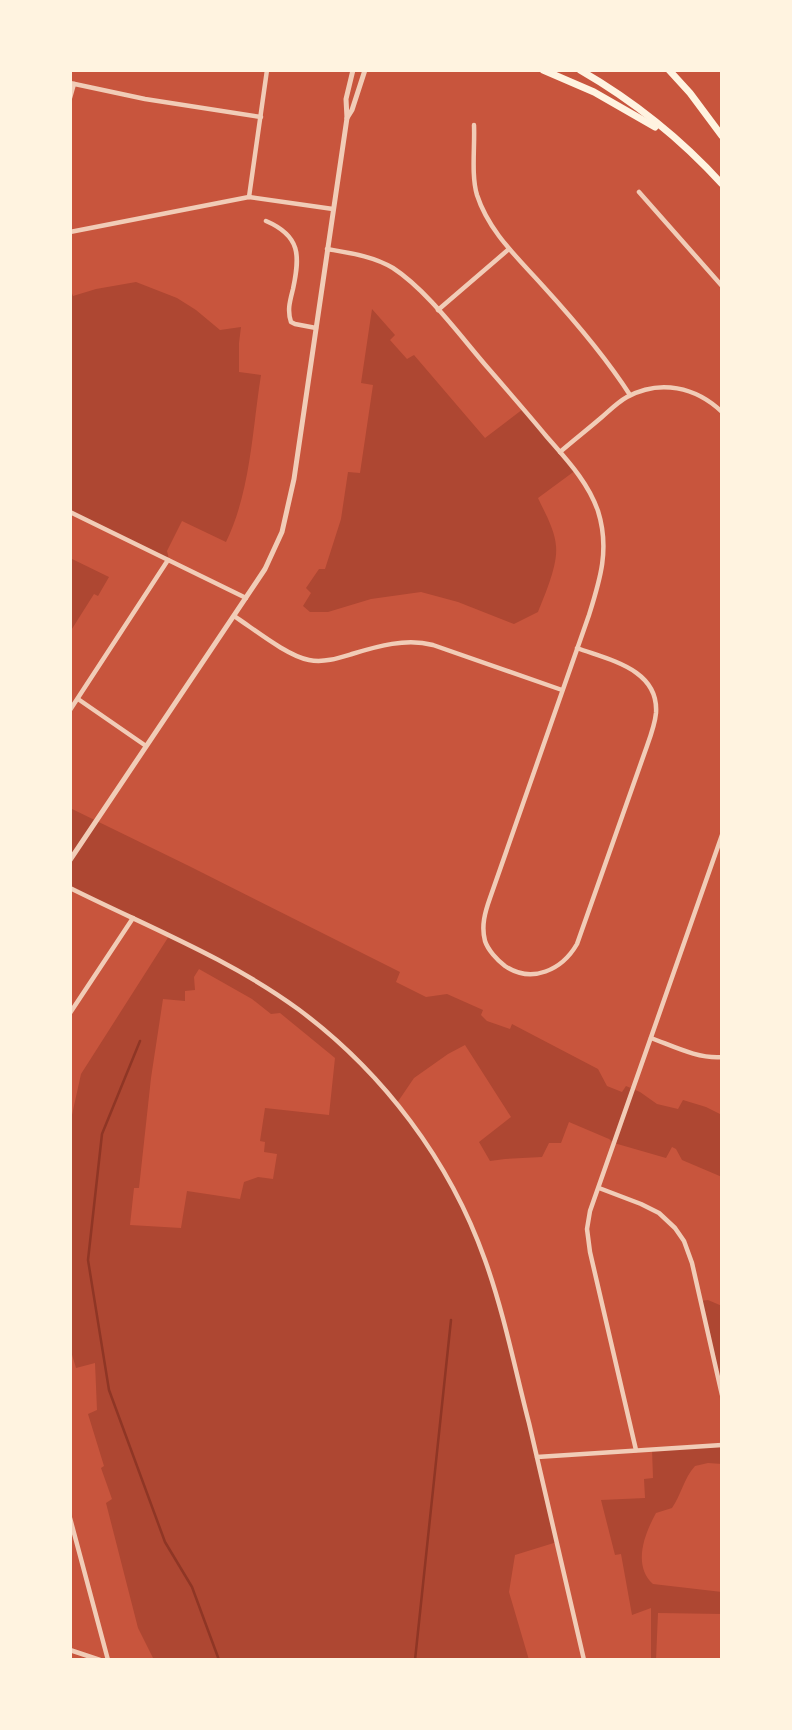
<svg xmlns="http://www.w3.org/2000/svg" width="792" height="1730" viewBox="0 0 792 1730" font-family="Mulish,sans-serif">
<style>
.green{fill:#ae4732;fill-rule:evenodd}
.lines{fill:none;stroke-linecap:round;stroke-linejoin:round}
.stream{stroke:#8f3625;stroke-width:2.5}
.minor{stroke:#f1ccb7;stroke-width:4.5}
.tertiary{stroke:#f1ccb7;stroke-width:5}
.trunk{stroke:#fff3e0;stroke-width:7}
</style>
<rect width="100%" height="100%" fill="#c8553d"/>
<g class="green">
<path d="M 136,282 L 177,298 L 196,310 L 220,330 L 241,327 L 239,343 L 239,372 L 261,375 C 252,431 251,490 226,542 L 182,521 L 167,551 L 169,559 L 70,511 L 70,288 L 73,296 L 96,289 Z"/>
<path d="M 372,309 L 395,335 L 390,340 L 407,359 L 414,355 L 485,438 L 523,409 L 576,470 L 538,498 C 545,513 555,530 556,546 C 558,565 545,594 538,612 L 514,624 L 458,602 L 421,592 L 371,599 L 328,612 L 310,612 L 303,606 L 311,593 L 306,588 L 319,569 L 325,569 L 341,519 L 348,472 L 360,473 L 373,385 L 361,383 Z"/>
<polygon points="70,558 109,577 98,596 94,594 70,632"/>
<path d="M 70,808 L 189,866 L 400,972 L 396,982 L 426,997 L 447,994 L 483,1010 L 481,1015 L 487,1021 L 510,1029 L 512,1024 L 598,1069 L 607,1086 L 622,1092 L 626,1086 L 640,1092 L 657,1104 L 678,1109 L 683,1100 L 706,1107 L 722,1115 L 722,1177 L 682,1160 L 676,1149 L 672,1147 L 666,1158 L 614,1143 L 609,1139 L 569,1122 L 561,1143 L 549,1143 L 542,1157 L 505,1159 L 490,1161 L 479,1142 L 511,1117 L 465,1045 L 448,1054 L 414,1078 L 397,1103 L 452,1184 L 493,1283 L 557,1542 L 515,1555 L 509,1592 L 529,1660 L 154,1660 L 138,1628 L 106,1503 L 112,1499 L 101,1468 L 104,1466 L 88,1414 L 97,1410 L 95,1363 L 76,1368 L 70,1348 L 70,1124 L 81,1074 L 169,936 L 70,887 ZM 199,969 L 252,999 L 271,1014 L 280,1013 L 335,1058 L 329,1115 L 265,1108 L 260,1141 L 265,1142 L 264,1152 L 277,1154 L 273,1179 L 258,1177 L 244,1182 L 240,1199 L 187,1191 L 181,1228 L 130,1225 L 134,1188 L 139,1188 L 151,1078 L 163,999 L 185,1001 L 185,991 L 195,990 L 194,977 Z"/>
<polygon points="708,1300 722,1306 722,1397 700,1301"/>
<path d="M 722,1445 L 722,1464 L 708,1463 L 695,1466 C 684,1478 681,1495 672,1508 L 656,1513 C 645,1533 632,1565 653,1584 L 722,1592 L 722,1614 L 658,1613 L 656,1660 L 651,1660 L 651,1608 L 632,1615 L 621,1554 L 615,1555 L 601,1500 L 645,1498 L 644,1479 L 653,1478 L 652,1449 Z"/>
</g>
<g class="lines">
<g class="stream">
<polyline points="140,1041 102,1134 88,1260 109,1390 165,1542 192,1587 219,1660"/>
<polyline points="415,1660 451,1320"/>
</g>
<g class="minor">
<polyline points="70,83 145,99 261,117"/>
<polyline points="70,98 74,84"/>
<path d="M 474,125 C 475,146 471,175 477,195 C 489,232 518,258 543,286 C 574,320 605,356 630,395"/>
<polyline points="639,192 722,286"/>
<polyline points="249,197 267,70"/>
<path d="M 266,221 C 301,236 300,256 293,289 C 290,301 287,310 291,322 L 295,324 L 316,328"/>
<polyline points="70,232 249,197 333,209"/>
<path d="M 327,249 C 350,253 373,256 393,268 C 427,290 461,337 488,368 C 508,391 528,414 547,437 C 567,460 588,482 598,511 C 610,549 600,580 589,615 L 490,898 C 485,912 481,926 485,941 C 488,950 497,960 505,966 C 532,984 562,970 577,944 L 647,746 C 651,735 655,724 656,713 C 659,669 609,660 577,648"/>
<polyline points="438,310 509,249"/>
<path d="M 560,452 C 574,440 588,429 602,417 C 610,410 618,402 627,397 C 660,379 696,387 722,412"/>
<polyline points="70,512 246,598"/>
<path d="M 234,616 C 254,629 287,656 309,660 C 324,663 339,658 352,654 C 378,646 406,638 433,645 L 562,690"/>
<polyline points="78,699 146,746"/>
<polyline points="70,710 168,560"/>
<path d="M 70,888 C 146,926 230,959 298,1009 C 383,1072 450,1161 485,1260 C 504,1313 515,1369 529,1423 C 547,1502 566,1581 584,1660"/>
<polyline points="70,1013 133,918"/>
<path d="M 651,1038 C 673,1046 698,1059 722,1057"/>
<polyline points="599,1188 641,1204 659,1213 675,1228 684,1241 692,1263 722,1395"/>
<polyline points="636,1450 590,1252 587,1229 590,1211 722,835"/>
<polyline points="537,1457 722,1445"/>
<polyline points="70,1518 108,1660"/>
<polyline points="70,1650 100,1660"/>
</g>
<g class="tertiary">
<polyline points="347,118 352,110 365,70"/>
<polyline points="70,860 265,569 282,532 294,479 347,118 346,99 353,70"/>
</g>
<g class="trunk">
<polyline points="543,70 594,92 655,127"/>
<path d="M 580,70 C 632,100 682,140 722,184"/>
<polyline points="669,70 690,93 722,136"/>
</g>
</g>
<rect width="792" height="1730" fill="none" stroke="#fff3e0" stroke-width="144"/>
</svg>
